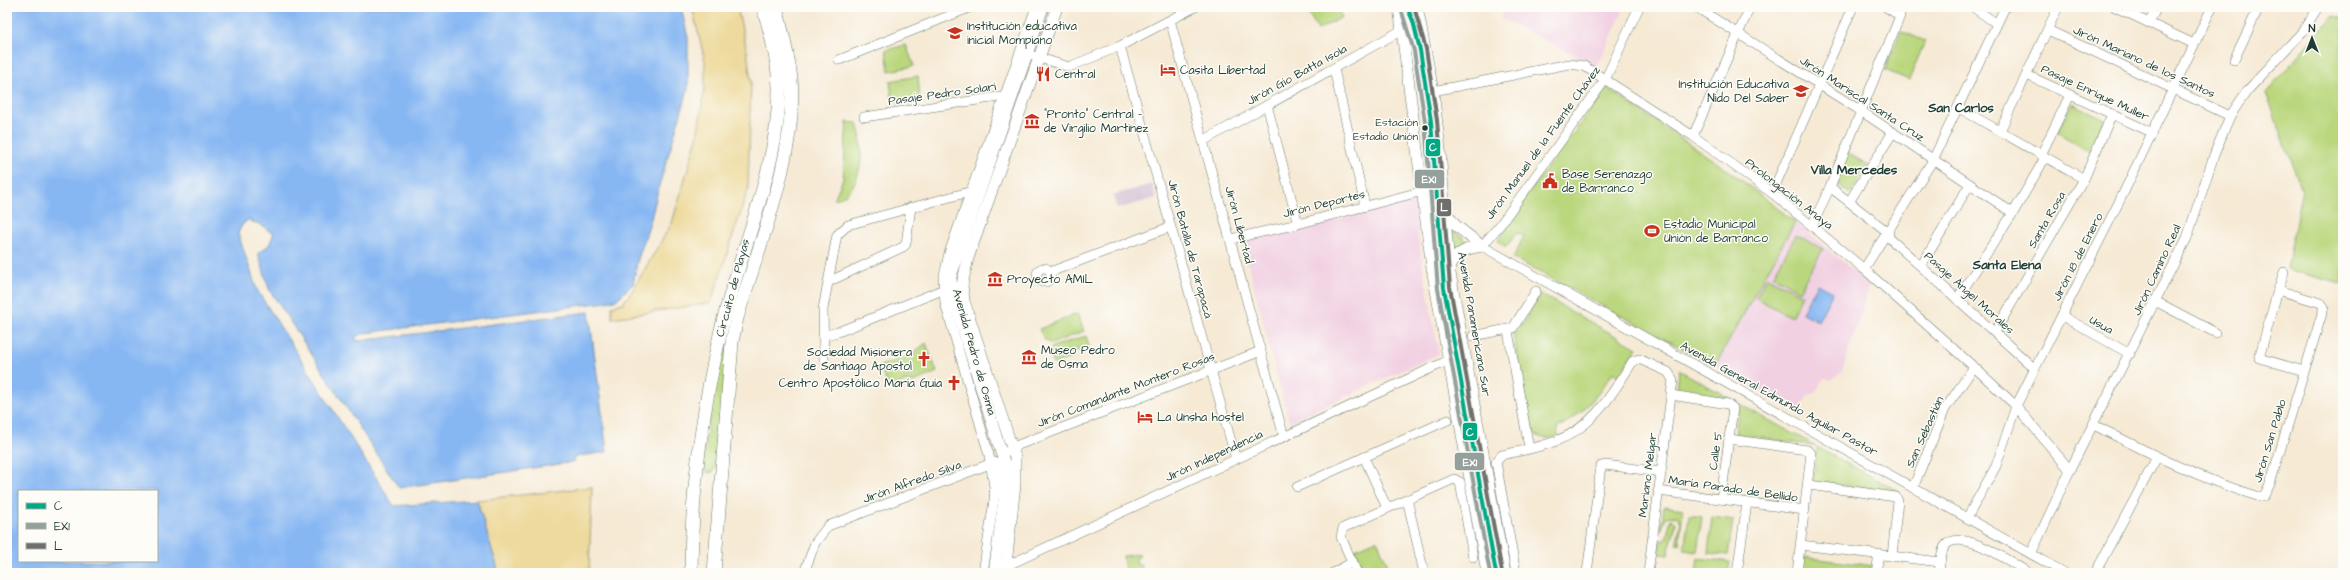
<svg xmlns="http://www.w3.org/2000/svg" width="2350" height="580" viewBox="0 0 2350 580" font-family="'Architects Daughter',sans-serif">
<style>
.built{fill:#f1d0e2}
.industrial{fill:#cebed0}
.green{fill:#bad77d;stroke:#6c8a58}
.sand{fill:#eeda9e;stroke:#868c69}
.water{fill:#87b7f3;stroke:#537a94;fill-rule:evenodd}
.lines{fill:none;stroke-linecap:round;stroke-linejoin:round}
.minor-casing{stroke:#6a7a6c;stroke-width:10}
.major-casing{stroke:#6a7a6c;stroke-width:12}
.highway-casing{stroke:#6a7a6c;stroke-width:14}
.minor{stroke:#fff;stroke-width:9}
.major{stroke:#fff;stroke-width:11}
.highway{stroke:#fff;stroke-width:13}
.bus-1-casing{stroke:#fdfcf7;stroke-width:7}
.bus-2-casing{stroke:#fdfcf7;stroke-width:7}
.bus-3-casing{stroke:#fdfcf7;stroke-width:7}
.bus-1{stroke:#00a884;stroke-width:4}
.bus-2{stroke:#959f9c;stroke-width:4}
.bus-3{stroke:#706f6d;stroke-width:4}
.bus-dot{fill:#1f3d34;stroke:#fdfcf7;stroke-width:1.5}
.labels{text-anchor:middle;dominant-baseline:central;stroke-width:3;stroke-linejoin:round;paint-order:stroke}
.bus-label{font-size:11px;fill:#1f3d34;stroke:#fdfcf7;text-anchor:end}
.poi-label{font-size:12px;fill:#1f3d34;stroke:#fdfcf7;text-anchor:start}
.street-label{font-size:12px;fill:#1f3d34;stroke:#fdfcf7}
.neighbourhood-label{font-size:13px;font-weight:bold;fill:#1f3d34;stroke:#fdfcf7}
.line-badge{stroke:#fdfcf7;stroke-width:1.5}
.badge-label{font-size:11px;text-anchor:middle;font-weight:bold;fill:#fff}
</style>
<rect width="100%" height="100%" fill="#fdfcf7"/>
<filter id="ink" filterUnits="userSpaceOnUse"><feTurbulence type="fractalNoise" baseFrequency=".025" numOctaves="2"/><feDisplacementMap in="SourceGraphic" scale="8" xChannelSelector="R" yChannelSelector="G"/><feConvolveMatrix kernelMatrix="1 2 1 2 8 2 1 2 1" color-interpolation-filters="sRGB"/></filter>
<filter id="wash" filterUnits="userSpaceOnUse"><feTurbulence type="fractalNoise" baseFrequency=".012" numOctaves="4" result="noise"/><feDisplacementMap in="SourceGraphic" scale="16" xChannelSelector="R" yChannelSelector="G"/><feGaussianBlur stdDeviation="0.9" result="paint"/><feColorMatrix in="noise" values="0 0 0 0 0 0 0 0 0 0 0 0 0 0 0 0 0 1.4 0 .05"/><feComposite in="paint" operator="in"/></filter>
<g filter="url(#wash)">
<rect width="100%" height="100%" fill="#f6ead5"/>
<g class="built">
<polygon points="1506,7 1625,7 1597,66 1500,18"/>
<polygon points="1414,199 1421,256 1439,354 1289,422 1242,241 1301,229"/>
<polygon points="1795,222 1870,284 1842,372 1832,380 1824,378 1815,393 1808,395 1799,411 1715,366"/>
</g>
<polygon class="industrial" points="1152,184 1156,198 1117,209 1113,195"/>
<g class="green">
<polygon points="1305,7 1336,7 1342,17 1318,30"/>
<polygon points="2333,16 2343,19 2343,285 2287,269 2302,189 2266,93"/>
<polygon points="1901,31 1925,41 1909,80 1885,70"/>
<polygon points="906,45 914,66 889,71 886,50"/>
<polygon points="918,76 920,100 898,104 897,98 892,98 890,81"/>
<polygon points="1607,88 1732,173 1795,222 1715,366 1513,258 1524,236 1517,233 1506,247 1498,241 1507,228 1504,226"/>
<polygon points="2072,103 2105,119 2091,153 2057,132"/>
<path d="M 847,122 L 857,123 C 864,144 864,178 846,194 C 844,197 838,198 834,199 L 843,179 Z"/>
<polygon points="1848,153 1868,165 1850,194 1834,182"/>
<polygon points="1451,228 1468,242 1453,251"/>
<polygon points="1796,235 1823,249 1799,291 1773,276"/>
<polygon points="1767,277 1802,295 1791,317 1756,298"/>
<path d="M 1540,294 L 1637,348 L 1619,376 L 1613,372 C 1597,397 1583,414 1557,428 L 1558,436 C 1547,440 1535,439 1530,427 L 1513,333 L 1524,322 Z"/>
<polygon points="1077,314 1084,331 1051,344 1044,339 1039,329"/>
<polygon points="724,326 729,328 717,463 713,472 707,473 704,468 703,457"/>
<polygon points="1086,336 1089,346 1077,350 1073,357 1053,364 1050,355 1052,347"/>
<polygon points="926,343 937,372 911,383 906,381 889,389 880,366 908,357"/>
<polygon points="1679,370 1731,399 1677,391"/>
<polygon points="1739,404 1816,446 1735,434"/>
<polygon points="1817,447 1898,491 1813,482"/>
<polygon points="1664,506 1683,509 1679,545 1676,544 1681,522 1677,516 1666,517 1661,531"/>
<polygon points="1689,515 1702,517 1697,552 1684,550"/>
<polygon points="1712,517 1733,520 1728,555 1708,553"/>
<polygon points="1671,519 1674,520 1676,523 1668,555 1659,554 1660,541 1666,539"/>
<polygon points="1377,540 1391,573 1365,573 1355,549"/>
<polygon points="1139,554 1139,557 1136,558 1136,564 1141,565 1142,570 1125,571 1123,556"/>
<polygon points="1803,557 1874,566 1874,573 1801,573"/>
<polygon points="1698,558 1730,562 1728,573 1696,573"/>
</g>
<g class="sand">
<polygon points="692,7 737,7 747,51 751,81 748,190 711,303 612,318 612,306 623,303 632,291 672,223 697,138 705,86 705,61"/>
<polygon points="592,487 589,573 499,573 477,500"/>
</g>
<g class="water">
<path d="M 7,7 L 681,7 L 688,38 L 688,90 L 659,186 L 650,223 L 637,262 L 633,284 L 616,300 L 606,302 L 365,333 L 355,337 L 358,341 L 589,312 L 607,452 L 573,457 L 574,462 L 399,488 L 269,289 L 258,253 L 269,245 L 274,233 C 265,230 261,222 251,222 L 249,219 L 242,225 L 238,233 L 257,290 L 394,506 L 477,500 L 499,573 L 7,573 ZM 19,491 L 157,491 L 157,561 L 19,561 Z"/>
<polygon points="1817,284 1833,292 1818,321 1802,313"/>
</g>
</g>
<g filter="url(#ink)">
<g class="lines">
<g class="minor-casing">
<g id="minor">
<polyline points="1639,7 1605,80 1500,225 1482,246 2065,573"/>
<polyline points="1696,7 1861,111 2013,213"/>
<polyline points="1973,7 1997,24"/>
<polyline points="2115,7 2194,44"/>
<polyline points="1170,20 1284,437"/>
<polyline points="2149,23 2157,7"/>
<polyline points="2048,30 2230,116"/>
<polyline points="1120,46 1236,459"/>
<polyline points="1027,54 1069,67 1120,46 1195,7"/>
<polyline points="839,60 971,7"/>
<polyline points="2234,60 2259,7"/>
<polyline points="1334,69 1365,206"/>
<polyline points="2027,75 2153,133"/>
<polyline points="1433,91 1569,64 1584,66 1693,136 1772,193 1864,269 1974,367 2016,406 2070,470"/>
<polyline points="1267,105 1298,224"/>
<polyline points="1959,108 2084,179"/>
<polyline points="864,117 998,97 1009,99"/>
<polyline points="2000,131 2058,7"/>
<polyline points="1693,136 1750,7"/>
<polyline points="1203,141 1402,30"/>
<polyline points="2041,155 2070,95"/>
<polyline points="1830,187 1889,233"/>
<polyline points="1772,193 1853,7"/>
<polyline points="1849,202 1893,132"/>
<polyline points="1812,226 1830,187 1900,16 1886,7"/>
<polyline points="1887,236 2035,369"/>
<polyline points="1231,239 1298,224 1423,191"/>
<polyline points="1921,266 1970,184"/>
<circle cx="1044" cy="275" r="7"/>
<polyline points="1864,269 1933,160 2005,7"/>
<polyline points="1050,272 1170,227"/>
<polyline points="828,282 903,247 906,244 911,207"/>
<polyline points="2278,290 2284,272"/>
<polyline points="1957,299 2013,213 2045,158"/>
<polyline points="2157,302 2216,333"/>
<polyline points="2062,316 2130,354"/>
<polyline points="1508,331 1529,448"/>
<polyline points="1995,332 2084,179 2112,114"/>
<polyline points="825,335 838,332 947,288"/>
<polyline points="1473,336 1513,328 1536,291"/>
<polyline points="824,360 823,309 837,235 848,225 976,190"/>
<polyline points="1671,395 1728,404 1733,408 1721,499"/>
<path d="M 2094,425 C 2147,452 2200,479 2257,496 L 2264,496 L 2270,484 L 2324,307 L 2321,303 L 2278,290 L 2259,358 L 2304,371"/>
<polyline points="1729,439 1807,450 1811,453 1797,573"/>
<polyline points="1008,451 1013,447 1261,351"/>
<polyline points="1364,457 1387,508"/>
<polyline points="1809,485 1896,497 1898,501 1892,556"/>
<polyline points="1297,487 1448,420"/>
<polyline points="1913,488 1945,409 1974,367"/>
<polyline points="1658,491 1805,510"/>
<polyline points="1407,499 1424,573"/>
<polyline points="1967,518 1996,466 2016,406 2123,194 2212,7"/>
<polyline points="1801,545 1940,562"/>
<polyline points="2031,554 2070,470 2187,238 2214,155 2230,116 2247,91 2303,31 2318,7"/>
<polyline points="1002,568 1449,360"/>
<polyline points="804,573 815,543 828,526 995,462"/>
<polyline points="983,573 995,493 989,455 945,303 943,280 949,253 1036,7"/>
<polyline points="1333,573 1353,562"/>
<polyline points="1357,573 1341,537 1343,528 1454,479 1460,482 1473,557"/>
<path d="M 1516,573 L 1496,462 L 1502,455 C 1520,451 1538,448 1556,441 C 1594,427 1612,394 1633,361 L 1639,359 L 1668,372 L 1673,380 L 1648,573"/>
<polyline points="1587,573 1601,466 1605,465 1661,472"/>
<polyline points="1737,573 1747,503"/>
<polyline points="1876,573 1879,554"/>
<path d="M 1939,573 C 1940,565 1940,553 1945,546 C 1961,526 2013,564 2029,573"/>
<polyline points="2095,573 2157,457"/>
</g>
</g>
<g class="major-casing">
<g id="major">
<polyline points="1399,7 1432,268 1487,573"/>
<polyline points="1417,7 1433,91 1440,150 1449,268 1505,573"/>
<polyline points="1445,211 1455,225 1482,246"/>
<path d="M 1449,268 C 1455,253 1467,248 1482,246"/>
<polyline points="995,493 1002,462"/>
<polyline points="994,573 1005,492 1005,465 952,294 951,276 1043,7"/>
<polyline points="1005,573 1015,485 1015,457 964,301 962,285 968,258 1057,7"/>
</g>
</g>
<g class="highway-casing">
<g id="highway">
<path d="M 691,573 C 691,491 702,411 721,330 C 739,253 780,166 779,87 C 778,60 771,33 763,7"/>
<path d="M 714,573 L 732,342 L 737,318 C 758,247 798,152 791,79 C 788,54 782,31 776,7"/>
</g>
</g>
<use href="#minor" class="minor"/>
<use href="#major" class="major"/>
<use href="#highway" class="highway"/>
<g class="bus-1-casing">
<polyline id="bus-1" points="1407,7 1413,21 1420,50 1431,121 1444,288 1496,573"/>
</g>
<g class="bus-2-casing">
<polyline id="bus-2" points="1401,9 1414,51 1425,122 1438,289 1490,573"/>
</g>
<g class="bus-3-casing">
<polyline id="bus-3" points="1414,7 1426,49 1437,120 1450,287 1502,572"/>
</g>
<use href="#bus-1" class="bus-1"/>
<use href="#bus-2" class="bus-2"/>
<use href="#bus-3" class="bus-3"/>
</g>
</g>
<defs>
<g id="school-bare" transform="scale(1.2)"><path d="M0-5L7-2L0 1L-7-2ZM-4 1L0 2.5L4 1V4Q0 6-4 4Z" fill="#c8321e" stroke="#fdfcf7" stroke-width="2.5" paint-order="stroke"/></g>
<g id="hotel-bare" transform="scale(1.2)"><path d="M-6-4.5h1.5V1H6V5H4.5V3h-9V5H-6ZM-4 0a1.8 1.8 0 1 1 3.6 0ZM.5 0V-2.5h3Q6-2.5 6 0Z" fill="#c8321e" stroke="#fdfcf7" stroke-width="2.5" paint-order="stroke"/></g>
<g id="restaurant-bare" transform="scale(1.2)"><path d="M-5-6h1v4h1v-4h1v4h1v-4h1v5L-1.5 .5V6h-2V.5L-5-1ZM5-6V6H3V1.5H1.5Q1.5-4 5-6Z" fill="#c8321e" stroke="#fdfcf7" stroke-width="2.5" paint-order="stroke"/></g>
<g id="museum-bare" transform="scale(1.2)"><path d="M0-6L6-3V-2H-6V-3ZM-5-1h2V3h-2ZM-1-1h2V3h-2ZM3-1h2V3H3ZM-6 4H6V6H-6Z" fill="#c8321e" stroke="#fdfcf7" stroke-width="2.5" paint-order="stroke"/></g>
<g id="civic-bare" transform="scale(1.2)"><path d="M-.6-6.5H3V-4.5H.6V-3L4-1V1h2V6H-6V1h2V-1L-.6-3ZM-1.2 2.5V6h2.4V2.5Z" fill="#c8321e" stroke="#fdfcf7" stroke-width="2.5" paint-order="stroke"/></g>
<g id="stadium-bare" transform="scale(1.2)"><path d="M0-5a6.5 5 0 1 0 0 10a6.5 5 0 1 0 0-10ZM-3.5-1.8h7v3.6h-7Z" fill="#c8321e" stroke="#fdfcf7" stroke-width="2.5" paint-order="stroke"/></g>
<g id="church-bare" transform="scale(1.2)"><path d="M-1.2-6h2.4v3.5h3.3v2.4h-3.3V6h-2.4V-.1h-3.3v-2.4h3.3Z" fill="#c8321e" stroke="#fdfcf7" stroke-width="2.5" paint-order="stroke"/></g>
</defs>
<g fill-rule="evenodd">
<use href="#school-bare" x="955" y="33"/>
<use href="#hotel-bare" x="1168" y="70"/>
<use href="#restaurant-bare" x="1043" y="74"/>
<use href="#school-bare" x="1801" y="91"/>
<use href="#museum-bare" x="1032" y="121"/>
<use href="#civic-bare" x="1550" y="181"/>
<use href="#stadium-bare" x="1652" y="231"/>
<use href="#museum-bare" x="995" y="279"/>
<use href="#museum-bare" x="1029" y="357"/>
<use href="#church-bare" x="924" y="359"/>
<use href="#church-bare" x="954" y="383"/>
<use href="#hotel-bare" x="1145" y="417"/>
</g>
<circle class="bus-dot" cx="1425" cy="128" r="3.5"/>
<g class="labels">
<g class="bus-label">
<text x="1418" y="122">Estación<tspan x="1418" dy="14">Estadio Unión</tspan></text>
</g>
<g class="poi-label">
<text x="967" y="26">Institución educativa<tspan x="967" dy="14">inicial Mompiano</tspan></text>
<text x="1180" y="70">Casita Libertad</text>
<text x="1055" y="74">Central</text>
<text x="1789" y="84" text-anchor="end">Institución Educativa<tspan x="1789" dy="14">Nido Del Saber</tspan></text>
<text x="1044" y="114">"Pronto" Central -<tspan x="1044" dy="14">de Virgilio Martinez</tspan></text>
<text x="1562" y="174">Base Serenazgo<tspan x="1562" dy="14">de Barranco</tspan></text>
<text x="1664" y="224">Estadio Municipal<tspan x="1664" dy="14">Unión de Barranco</tspan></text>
<text x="1007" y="279">Proyecto AMIL</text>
<text x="1041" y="350">Museo Pedro<tspan x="1041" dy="14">de Osma</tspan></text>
<text x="912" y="352" text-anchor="end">Sociedad Misionera<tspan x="912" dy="14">de Santiago Apostol</tspan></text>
<text x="942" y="383" text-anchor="end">Centro Apostólico María Guía</text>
<text x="1157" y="417">La Unsha hostel</text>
</g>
<g class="street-label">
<text transform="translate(2144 62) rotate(25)">Jirón Mariano de los Santos</text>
<text transform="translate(1297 75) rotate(-29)">Jirón Gio Batta Isola</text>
<text transform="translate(2095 93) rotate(25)">Pasaje Enrique Muller</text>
<text transform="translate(942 94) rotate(-8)">Pasaje Pedro Solari</text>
<text transform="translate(1862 99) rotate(33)">Jirón Mariscal Santa Cruz</text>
<text transform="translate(1543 143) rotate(-54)">Jirón Manuel de la Fuente Chávez</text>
<text transform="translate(1789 194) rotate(38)">Prolongación Anaya</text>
<text transform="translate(1324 204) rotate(-14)">Jirón Deportes</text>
<text transform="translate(2047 220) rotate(-60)">Santa Rosa</text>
<text transform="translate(1239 225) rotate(75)">Jirón Libertad</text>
<text transform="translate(1190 249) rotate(75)">Jirón Batalla de Tarapacá</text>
<text transform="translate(2078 257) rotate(-63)">Jirón 18 de Enero</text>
<text transform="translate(2157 270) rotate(-65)">Jirón Camino Real</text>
<text transform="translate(733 288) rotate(-75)">Circuito de Playas</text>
<text transform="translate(1969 293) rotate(42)">Pasaje Ángel Morales</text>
<text transform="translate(1474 324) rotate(80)">Avenida Panamericana Sur</text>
<text transform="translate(2101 325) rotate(29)">Usua</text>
<text transform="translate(974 352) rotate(74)">Avenida Pedro de Osma</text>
<text transform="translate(1126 390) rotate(-21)">Jirón Comandante Montero Rosas</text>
<text transform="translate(1779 399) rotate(29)">Avenida General Edmundo Aguilar Pastor</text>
<text transform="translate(1925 432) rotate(-66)">San Sebastián</text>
<text transform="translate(2270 441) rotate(-73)">Jirón San Pablo</text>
<text transform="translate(1716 451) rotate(-82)">Calle 5</text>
<text transform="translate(1214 456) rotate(-25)">Jirón Independencia</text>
<text transform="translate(1648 475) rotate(-83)">Mariano Melgar</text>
<text transform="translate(912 482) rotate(-20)">Jirón Alfredo Silva</text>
<text transform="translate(1733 489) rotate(8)">María Parado de Bellido</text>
</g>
<g class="neighbourhood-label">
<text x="1961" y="108">San Carlos</text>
<text x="1854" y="170">Villa Mercedes</text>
<text x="2007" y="265">Santa Elena</text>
</g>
</g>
<g class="line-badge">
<rect x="1425" y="138" width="16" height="19" rx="4" fill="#00a884"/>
<rect x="1414" y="169" width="31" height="20" rx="4" fill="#959f9c"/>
<rect x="1436" y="198" width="16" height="19" rx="4" fill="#706f6d"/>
<rect x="1462" y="422" width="16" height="19" rx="4" fill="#00a884"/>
<rect x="1454" y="452" width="31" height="19" rx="4" fill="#959f9c"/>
</g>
<g class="badge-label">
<text x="1433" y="151">C</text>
<text x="1429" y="183">EX1</text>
<text x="1444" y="211">L</text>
<text x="1470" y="436">C</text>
<text x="1470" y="466">EX1</text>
</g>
<rect width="2350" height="580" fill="none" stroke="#fdfcf7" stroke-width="24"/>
<rect x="18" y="490" width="140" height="72" fill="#fdfcf7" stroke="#a4b0a9"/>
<rect x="26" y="503" width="20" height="6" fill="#00a884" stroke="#a4b0a9"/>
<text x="54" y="510" font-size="12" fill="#1f3d34">C</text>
<rect x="26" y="523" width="20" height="6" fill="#959f9c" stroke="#a4b0a9"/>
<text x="54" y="530" font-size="12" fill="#1f3d34">EX1</text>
<rect x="26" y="543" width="20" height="6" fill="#706f6d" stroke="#a4b0a9"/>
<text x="54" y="550" font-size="12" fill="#1f3d34">L</text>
<g transform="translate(2312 38)" stroke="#fdfcf7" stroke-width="3" paint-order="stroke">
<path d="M0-3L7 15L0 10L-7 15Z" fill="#1f3d34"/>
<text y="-6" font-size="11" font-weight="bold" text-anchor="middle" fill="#1f3d34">N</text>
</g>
</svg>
